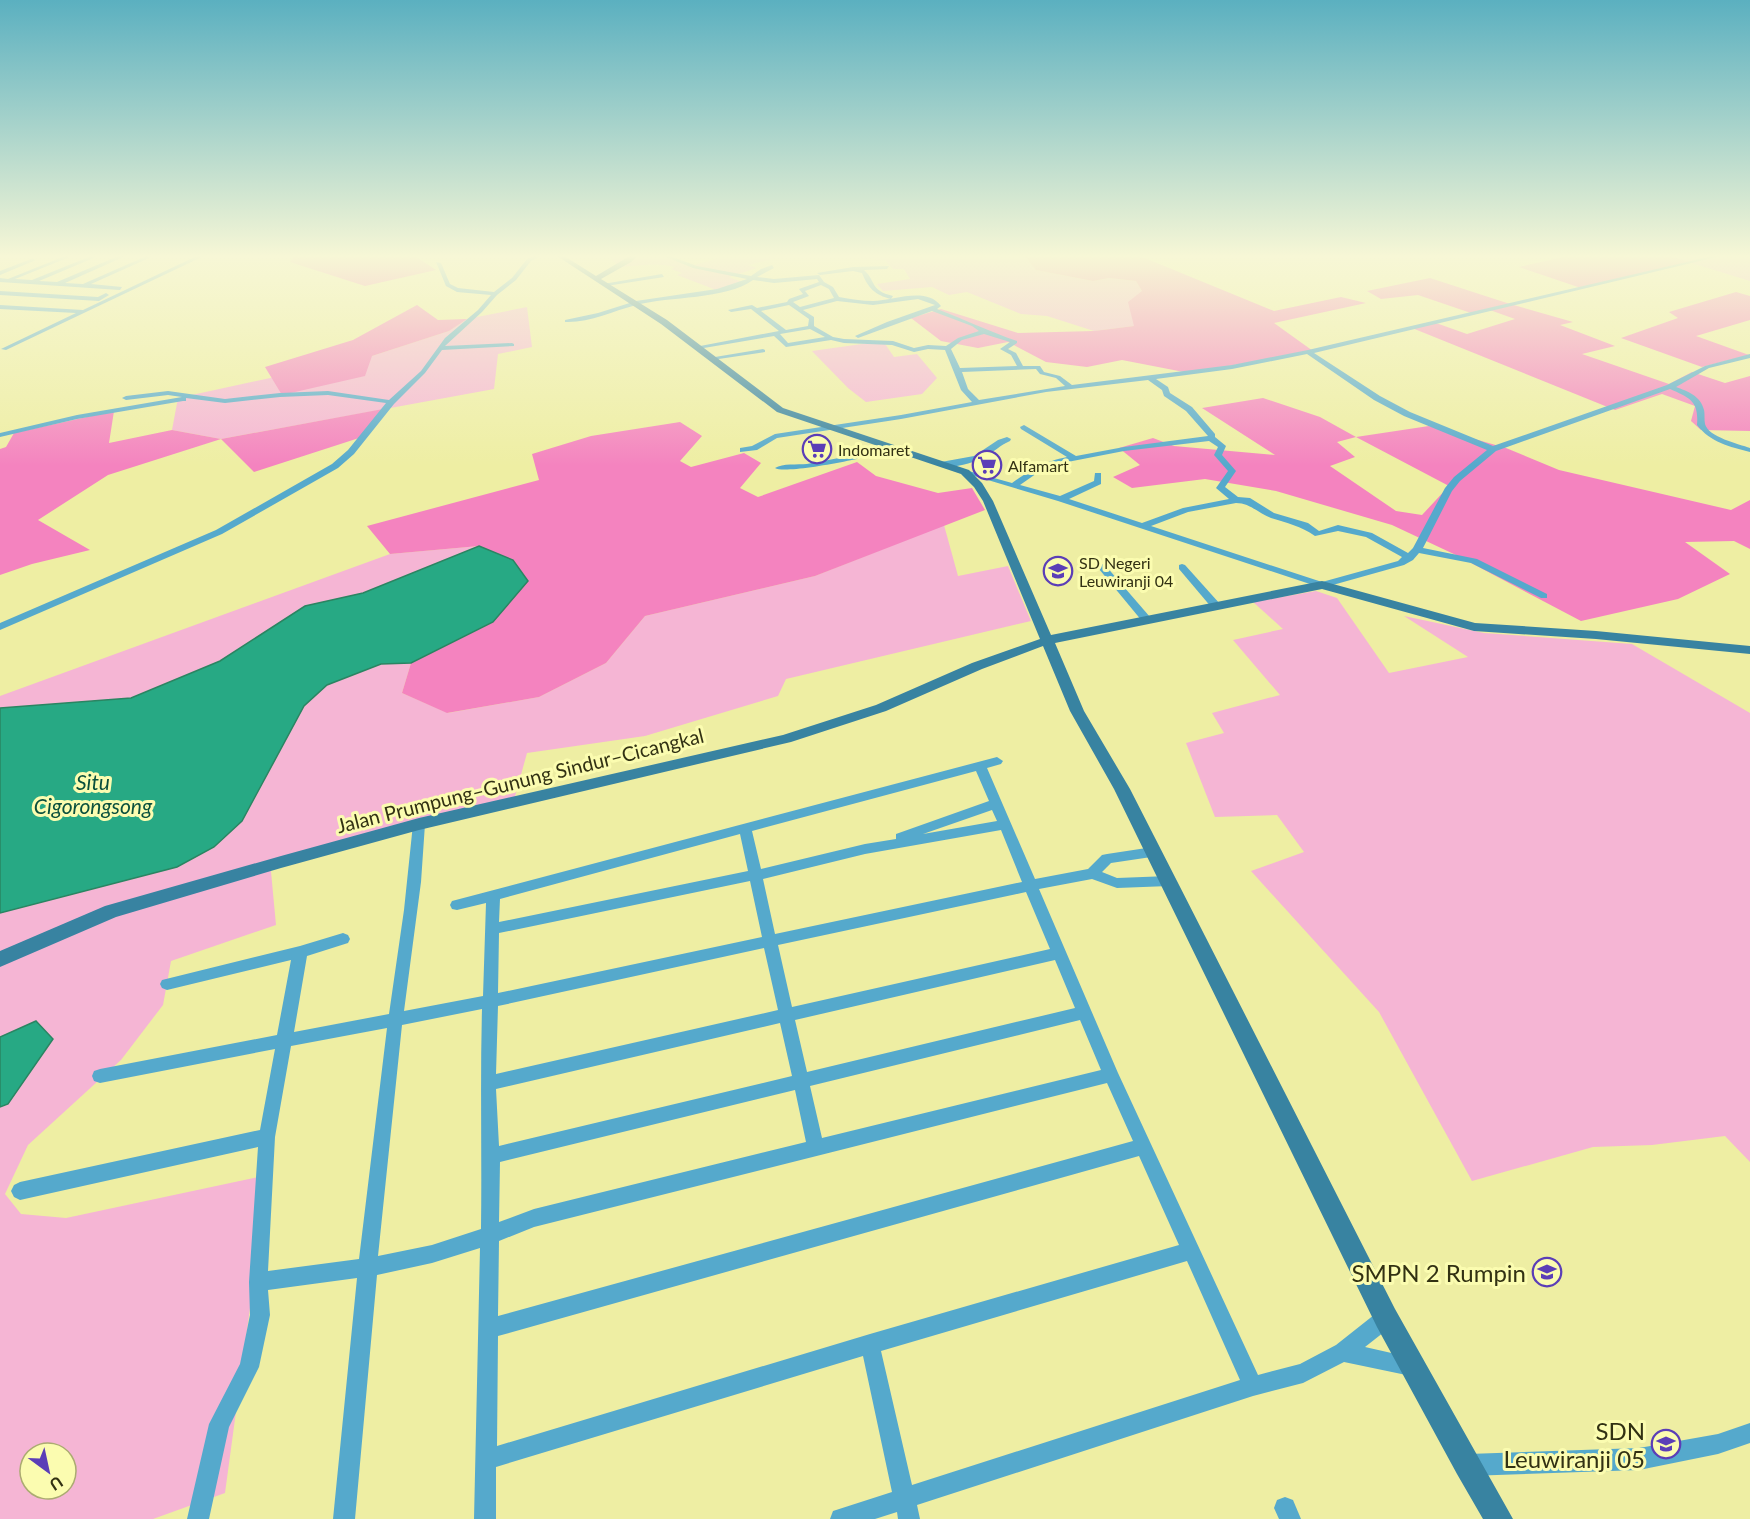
<svg xmlns="http://www.w3.org/2000/svg" width="1750" height="1519" viewBox="0 0 1750 1519" font-family="Lato,sans-serif">
<style>
.green{fill:#f5b5d4;fill-rule:evenodd}
.forest{fill:#f483bf;fill-rule:evenodd}
.water{fill:#27a984;stroke:#2a8562;stroke-width:1.5}
.lines{fill:none;stroke-linecap:round;stroke-linejoin:round}
.street{fill:#55a9cc;fill-rule:evenodd}
.secondary{fill:#3883a1;fill-rule:evenodd}
.labels{text-anchor:middle;dominant-baseline:central;stroke-width:6;stroke-linejoin:round;paint-order:stroke}
.far-poi-label{font-size:16px;fill:#323113;stroke:#fbfcb0;text-anchor:start}
.street-label{font-size:20px;fill:#323113;stroke:#fbfcb0}
.water-label{font-size:21px;font-style:italic;fill:#0a503d;stroke:#fbfcb0}
.near-poi-label{font-size:24px;fill:#323113;stroke:#fbfcb0;text-anchor:end}
</style>
<rect width="100%" height="100%" fill="#eeeea3"/>
<g class="green">
<path d="M 607,254 L 662,254 L 691,266 L 719,258 L 713,254 L 1023,254 L 1036,270 L 1093,281 L 1109,278 L 1136,281 L 1142,291 L 1134,326 L 1094,331 L 1047,316 L 1021,314 L 967,292 L 949,295 L 932,287 L 883,291 L 877,284 L 910,279 L 904,269 L 893,269 L 885,260 L 810,254 L 784,256 L 748,265 L 757,268 L 729,277 L 742,282 L 719,291 L 677,275 L 682,273 L 671,269 L 675,267 C 656,262 638,266 619,267 Z"/>
<polygon points="1662,254 1750,254 1750,281"/>
<polygon points="527,307 532,347 498,354 494,389 221,439 172,430 178,398 372,356 449,331 467,319"/>
<polygon points="883,341 894,357 917,354 937,378 922,394 866,402 848,388 812,351"/>
<path d="M 944,525 L 958,576 L 1008,566 L 1031,621 L 786,679 L 778,696 L 645,736 L 527,753 L 514,800 L 270,861 L 276,925 L 171,961 L 163,1005 L 121,1060 L 28,1145 L 5,1194 L 21,1214 L 66,1218 L 268,1175 L 225,1493 L 153,1519 L 0,1519 L 0,913 L 177,867 L 214,847 L 242,821 L 304,706 L 327,685 L 381,664 L 411,663 L 402,693 L 448,713 L 539,697 L 606,663 L 645,616 L 815,576 ZM 30,1453 L 66,1453 L 66,1489 L 30,1489 Z"/>
<polygon points="479,546 363,593 305,606 220,661 131,698 0,708 0,696 390,554"/>
<polygon points="1316,591 1337,598 1389,673 1468,657 1404,616 1484,633 1632,644 1750,713 1750,1162 1725,1136 1652,1145 1593,1147 1472,1181 1379,1012 1251,871 1304,852 1277,815 1215,817 1186,743 1224,733 1212,713 1280,695 1233,640 1283,629 1253,602"/>
</g>
<g class="forest">
<polygon points="296,254 412,254 436,270 365,286 290,262"/>
<polygon points="1023,254 1135,254 1274,311 1341,297 1366,303 1274,323 1313,351 1189,373 1122,360 1087,367 1046,362 1008,342 978,348 941,341 911,318 941,309 1018,333 1094,331 1134,326 1128,302 1142,291 1136,281 1109,278 1093,281 1036,270"/>
<polygon points="1560,254 1662,254 1690,262 1581,288 1519,267 1567,256"/>
<polygon points="1430,278 1510,304 1573,322 1560,325 1615,346 1582,354 1669,384 1692,372 1725,383 1750,376 1750,431 1701,430 1691,421 1695,406 1662,394 1615,410 1412,328 1436,323 1467,334 1515,319 1487,309 1471,313 1418,295 1381,299 1367,291"/>
<polygon points="1736,292 1750,296 1750,320 1696,336 1749,355 1702,367 1621,338 1678,318 1669,312"/>
<polygon points="417,305 438,320 467,319 449,331 372,356 365,376 282,395 265,367 353,340"/>
<path d="M 1263,398 L 1320,417 L 1356,437 L 1429,426 L 1506,448 L 1559,470 L 1731,510 L 1750,500 L 1750,549 L 1734,541 L 1685,542 L 1730,574 L 1678,599 L 1581,621 L 1458,556 L 1392,525 L 1276,491 L 1205,479 L 1132,488 L 1113,477 L 1140,465 L 1119,448 L 1153,438 L 1174,446 L 1275,455 L 1202,408 ZM 1356,437 L 1449,486 L 1422,515 L 1396,511 L 1330,466 L 1355,457 L 1337,442 Z"/>
<polygon points="383,409 359,438 254,472 221,439 108,475 38,520 90,550 32,564 0,575 0,449 6,447 14,433 114,411 109,443 172,430 221,439"/>
<polygon points="680,422 702,436 680,461 691,467 744,453 761,463 740,488 758,497 857,462 876,476 938,493 972,488 985,510 815,576 645,616 606,663 539,697 447,713 402,693 411,663 493,622 479,546 390,554 367,526 539,480 532,454 591,436"/>
</g>
<g class="water">
<polygon points="479,546 513,560 528,581 493,622 411,663 381,664 327,685 304,706 242,821 214,847 177,867 0,913 0,708 131,698 220,661 305,606 363,593"/>
<polygon points="36,1021 53,1039 8,1104 0,1107 0,1037"/>
</g>
<g class="lines">
<g class="street">
<polygon points="70,254 77,254 15,279 32,280 96,254 103,254 39,281 57,282 123,254 130,254 65,283 83,284 151,254 158,254 91,284 122,287 120,290 0,282 0,278 8,279"/>
<polygon points="201,254 208,254 6,350 1,349 76,313 0,309 0,305 83,310"/>
<polygon points="538,254 545,254 531,261 516,280 497,295 482,312 445,346 512,343 514,344 514,346 442,350 425,373 394,404 354,454 338,468 222,534 0,630 0,623 216,530 332,464 348,450 386,403 328,395 280,397 225,403 186,398 186,401 183,401 77,419 0,437 0,433 77,415 182,397 168,395 126,400 122,398 126,396 168,391 225,399 280,393 328,391 389,400 421,371 445,338 478,310 491,295 457,292 446,286 436,262 441,263 450,284 458,288 494,292 512,278 527,259"/>
<path d="M 659,254 L 665,254 L 697,266 L 751,276 L 761,269 L 772,265 L 774,268 L 757,277 L 774,279 L 819,275 L 824,282 L 833,287 L 839,297 C 850,299 862,301 873,301 C 893,301 926,286 941,306 L 937,309 C 964,319 990,332 1017,341 L 1017,343 L 1008,349 L 1016,353 L 1023,366 L 1040,366 L 1044,372 L 1060,376 L 1072,385 L 1232,365 L 1308,350 L 1721,254 L 1729,254 L 1314,353 L 1380,396 L 1410,412 L 1493,446 L 1667,385 L 1705,366 L 1750,354 L 1750,358 L 1709,368 L 1676,387 C 1687,391 1701,396 1704,410 C 1705,414 1704,419 1705,424 C 1708,437 1739,444 1750,448 L 1750,452 C 1730,447 1710,442 1697,425 C 1699,401 1690,398 1670,389 L 1496,451 L 1460,481 L 1452,491 L 1423,548 L 1477,559 L 1547,594 L 1547,598 L 1541,598 L 1471,563 L 1419,553 L 1413,560 L 1404,565 L 1322,588 L 1058,501 L 961,472 L 965,470 L 1012,483 C 1032,469 1043,462 1067,457 L 1021,429 L 1020,427 L 1024,425 L 1076,456 L 1124,447 L 1208,436 L 1186,411 L 1164,396 L 1162,390 L 1148,380 L 1046,392 L 901,419 L 777,438 L 757,450 L 740,452 L 740,448 L 752,446 L 775,434 L 901,415 L 972,402 L 961,390 L 945,350 L 928,349 L 914,352 L 892,345 L 844,343 L 831,340 L 786,347 L 774,336 L 698,349 L 695,347 L 779,331 L 751,309 L 731,312 L 728,310 L 752,305 L 757,308 L 787,302 L 789,299 L 803,294 L 799,289 L 819,282 L 817,279 L 774,283 L 753,280 C 725,300 670,296 636,305 C 613,311 589,323 565,322 L 565,320 L 598,313 L 636,301 L 717,289 L 747,279 L 693,268 ZM 821,285 L 829,289 L 834,298 L 800,307 L 793,302 L 809,296 L 805,291 ZM 918,299 L 935,305 L 887,322 L 855,336 L 858,338 L 932,311 L 972,326 L 979,331 L 958,338 L 946,346 L 928,345 L 914,348 L 893,341 L 844,339 L 833,337 L 814,326 L 814,317 L 803,310 L 837,301 L 873,305 ZM 789,305 L 809,319 L 808,326 L 786,330 L 761,311 ZM 810,329 L 825,337 L 788,343 L 780,334 ZM 984,334 L 1010,342 L 1000,349 L 1011,355 L 1017,366 L 960,368 L 951,349 L 962,340 ZM 1307,354 L 1374,400 L 1404,416 L 1487,450 L 1454,477 L 1445,488 L 1413,548 L 1408,553 L 1372,533 L 1338,525 L 1319,531 L 1308,523 L 1274,513 L 1250,498 L 1238,497 L 1225,487 L 1236,471 L 1222,455 L 1226,446 L 1215,437 L 1215,434 L 1192,407 L 1170,393 L 1168,387 L 1156,379 L 1232,369 ZM 1036,369 L 1040,374 L 1056,378 L 1065,386 L 979,400 L 968,389 L 962,372 ZM 1209,441 L 1218,447 L 1214,455 L 1228,471 L 1216,488 L 1229,499 L 1183,508 L 1142,523 L 1069,499 L 1101,484 L 1101,473 L 1095,473 L 1094,481 L 1060,496 L 1020,485 L 1040,471 L 1052,465 L 1124,451 ZM 1236,503 C 1250,503 1258,513 1271,518 C 1287,523 1301,526 1315,536 L 1338,531 L 1366,537 L 1402,557 L 1398,561 L 1322,582 L 1151,526 L 1188,512 Z"/>
<polygon points="31,259 36,260 0,275 0,271"/>
<path d="M 889,266 L 887,269 L 864,270 C 877,282 869,290 893,296 L 891,299 C 875,295 868,288 862,273 L 853,271 L 820,275 L 817,273 L 853,267 Z"/>
<polygon points="662,274 664,277 606,286 603,284"/>
<polygon points="0,291 98,297 106,293 109,295 99,301 0,295"/>
<polygon points="763,349 765,350 765,352 712,360 709,358"/>
<path d="M 1007,437 L 1011,439 L 1010,441 C 1000,445 994,452 985,457 C 973,463 948,471 937,464 L 941,462 L 974,456 L 998,440 Z"/>
<path d="M 889,446 L 893,448 L 892,450 C 877,456 786,475 775,468 C 783,463 797,465 807,464 C 833,459 863,454 889,446 Z"/>
<polygon points="1102,564 1105,565 1150,617 1150,621 1142,621 1099,569 1099,565"/>
<polygon points="1182,564 1185,565 1220,604 1220,608 1212,608 1179,569 1179,565"/>
<path d="M 997,757 L 1003,761 L 1001,764 L 987,768 L 1035,879 L 1088,869 L 1102,855 L 1107,854 L 1153,847 L 1158,848 L 1160,852 L 1158,856 L 1111,863 L 1102,872 L 1117,878 L 1169,876 L 1174,877 L 1176,881 L 1174,885 L 1169,886 L 1117,888 L 1092,879 L 1039,889 L 1118,1073 L 1258,1375 L 1300,1364 L 1336,1345 L 1379,1311 L 1386,1308 L 1393,1311 L 1396,1318 L 1393,1325 L 1365,1347 L 1418,1359 L 1421,1366 L 1418,1373 L 1411,1376 L 1344,1362 L 1303,1383 L 1253,1396 L 917,1505 L 920,1519 L 898,1519 L 897,1512 L 875,1519 L 830,1519 L 833,1511 L 892,1492 L 863,1356 L 496,1467 L 496,1519 L 474,1519 L 480,1248 L 432,1263 L 377,1275 L 355,1519 L 333,1519 L 357,1278 L 268,1290 L 270,1315 L 259,1367 L 229,1427 L 209,1519 L 187,1519 L 209,1424 L 240,1364 L 250,1315 L 249,1282 L 258,1147 L 20,1200 L 14,1197 L 11,1191 L 14,1185 L 20,1182 L 260,1130 L 275,1049 L 100,1083 L 94,1081 L 92,1076 L 94,1071 L 100,1069 L 277,1035 L 291,960 L 167,990 L 162,988 L 160,984 L 162,980 L 300,946 L 343,933 L 348,935 L 350,939 L 348,943 L 307,956 L 294,1032 L 389,1014 L 404,910 L 413,824 L 414,821 L 424,821 L 425,824 L 421,882 L 404,1011 L 483,996 L 486,903 L 457,910 L 452,909 L 450,905 L 452,901 ZM 976,771 L 989,801 L 896,834 L 896,839 L 865,844 L 761,869 L 752,831 ZM 992,810 L 997,821 L 923,834 ZM 1001,830 L 1022,882 L 775,934 L 763,879 L 865,854 ZM 740,834 L 748,871 L 499,922 L 500,899 ZM 750,881 L 762,937 L 498,993 L 499,933 ZM 1026,892 L 1050,949 L 792,1007 L 778,945 ZM 764,948 L 778,1010 L 496,1074 L 498,1006 ZM 1055,960 L 1075,1008 L 807,1072 L 795,1020 ZM 482,1009 C 480,1082 482,1156 481,1229 L 432,1245 L 378,1256 L 402,1025 ZM 1080,1020 L 1101,1070 L 822,1138 L 810,1086 ZM 780,1023 L 792,1076 L 499,1146 L 496,1089 ZM 387,1028 L 359,1259 L 268,1271 L 275,1137 L 291,1046 ZM 1107,1083 L 1133,1141 L 498,1316 L 499,1241 L 534,1227 ZM 795,1090 L 806,1142 L 534,1209 L 499,1222 L 500,1162 ZM 1139,1156 L 1179,1245 L 870,1334 L 497,1446 L 498,1336 ZM 1187,1261 L 1240,1380 L 912,1485 L 881,1351 Z"/>
<polygon points="1750,1423 1750,1443 1718,1454 1639,1470 1468,1476 1460,1473 1457,1465 1460,1457 1468,1454 1639,1448 1718,1434"/>
<polygon points="1285,1497 1293,1500 1301,1519 1279,1519 1274,1508 1277,1500"/>
</g>
<polygon class="secondary" points="554,254 561,254 596,276 633,254 640,254 631,262 601,279 667,320 783,408 969,470 982,483 993,501 1051,635 1322,581 1475,623 1596,631 1750,646 1750,654 1596,639 1474,631 1322,589 1055,643 1084,711 1130,789 1177,881 1395,1309 1513,1519 1483,1519 1457,1474 1377,1327 1114,789 1070,711 1043,646 982,669 886,711 791,742 419,830 281,868 116,917 0,967 0,951 105,906 281,856 419,818 783,735 876,705 972,663 1040,639 983,501 974,487 961,474 777,412 661,324"/>
</g>
<linearGradient id="sky" x2="0" y2="1"><stop stop-color="#5bb0c0"/><stop offset="0.55" stop-color="#f7f7d6"/><stop offset="1" stop-color="#f7f7d6" stop-opacity="0"/></linearGradient>
<rect width="1750" height="466" fill="url(#sky)"/>
<defs>
<g id="supermarket-ring" transform="scale(1.5)"><circle r="9.5" fill="#fbfcb0" stroke="#5b3eb7" stroke-width="1.5"/><path d="M-6-5.5h2.5l.6 2H6L4.5 2H-2.5L-4.4-4H-6ZM-1.5 3.2a1.3 1.3 0 1 0 .1 0ZM3 3.2a1.3 1.3 0 1 0 .1 0Z" fill="#5b3eb7"/></g>
<g id="school-ring" transform="scale(1.5)"><circle r="9.5" fill="#fbfcb0" stroke="#5b3eb7" stroke-width="1.5"/><path d="M0-5L7-2L0 1L-7-2ZM-4 1L0 2.5L4 1V4Q0 6-4 4Z" fill="#5b3eb7"/></g>
</defs>
<g fill-rule="evenodd">
<use href="#supermarket-ring" x="817" y="449"/>
<use href="#supermarket-ring" x="987" y="465"/>
<use href="#school-ring" x="1058" y="571"/>
<use href="#school-ring" x="1547" y="1272"/>
<use href="#school-ring" x="1666" y="1444"/>
</g>
<g class="labels">
<g class="far-poi-label">
<text x="838" y="449">Indomaret</text>
<text x="1008" y="465">Alfamart</text>
<text x="1079" y="562">SD Negeri<tspan x="1079" dy="18">Leuwiranji 04</tspan></text>
</g>
<g class="street-label">
<text transform="translate(520 780) rotate(-14)">Jalan Prumpung–Gunung Sindur–Cicangkal</text>
</g>
<g class="water-label">
<text x="93" y="781">Situ<tspan x="93" dy="24">Cigorongsong</tspan></text>
</g>
<g class="near-poi-label">
<text x="1526" y="1272">SMPN 2 Rumpin</text>
<text x="1645" y="1430">SDN<tspan x="1645" dy="28">Leuwiranji 05</tspan></text>
</g>
</g>
<g transform="translate(48 1471) rotate(147)"><circle r="28" fill="#fbfcb0" stroke="#abab71" stroke-width="1.5"/>
<path d="M0-4.5L10 22L0 15L-10 22Z" fill="#5b3eb7"/>
<text y="-9" font-size="16" font-weight="bold" text-anchor="middle" fill="#323113">U</text>
</g>
</svg>
